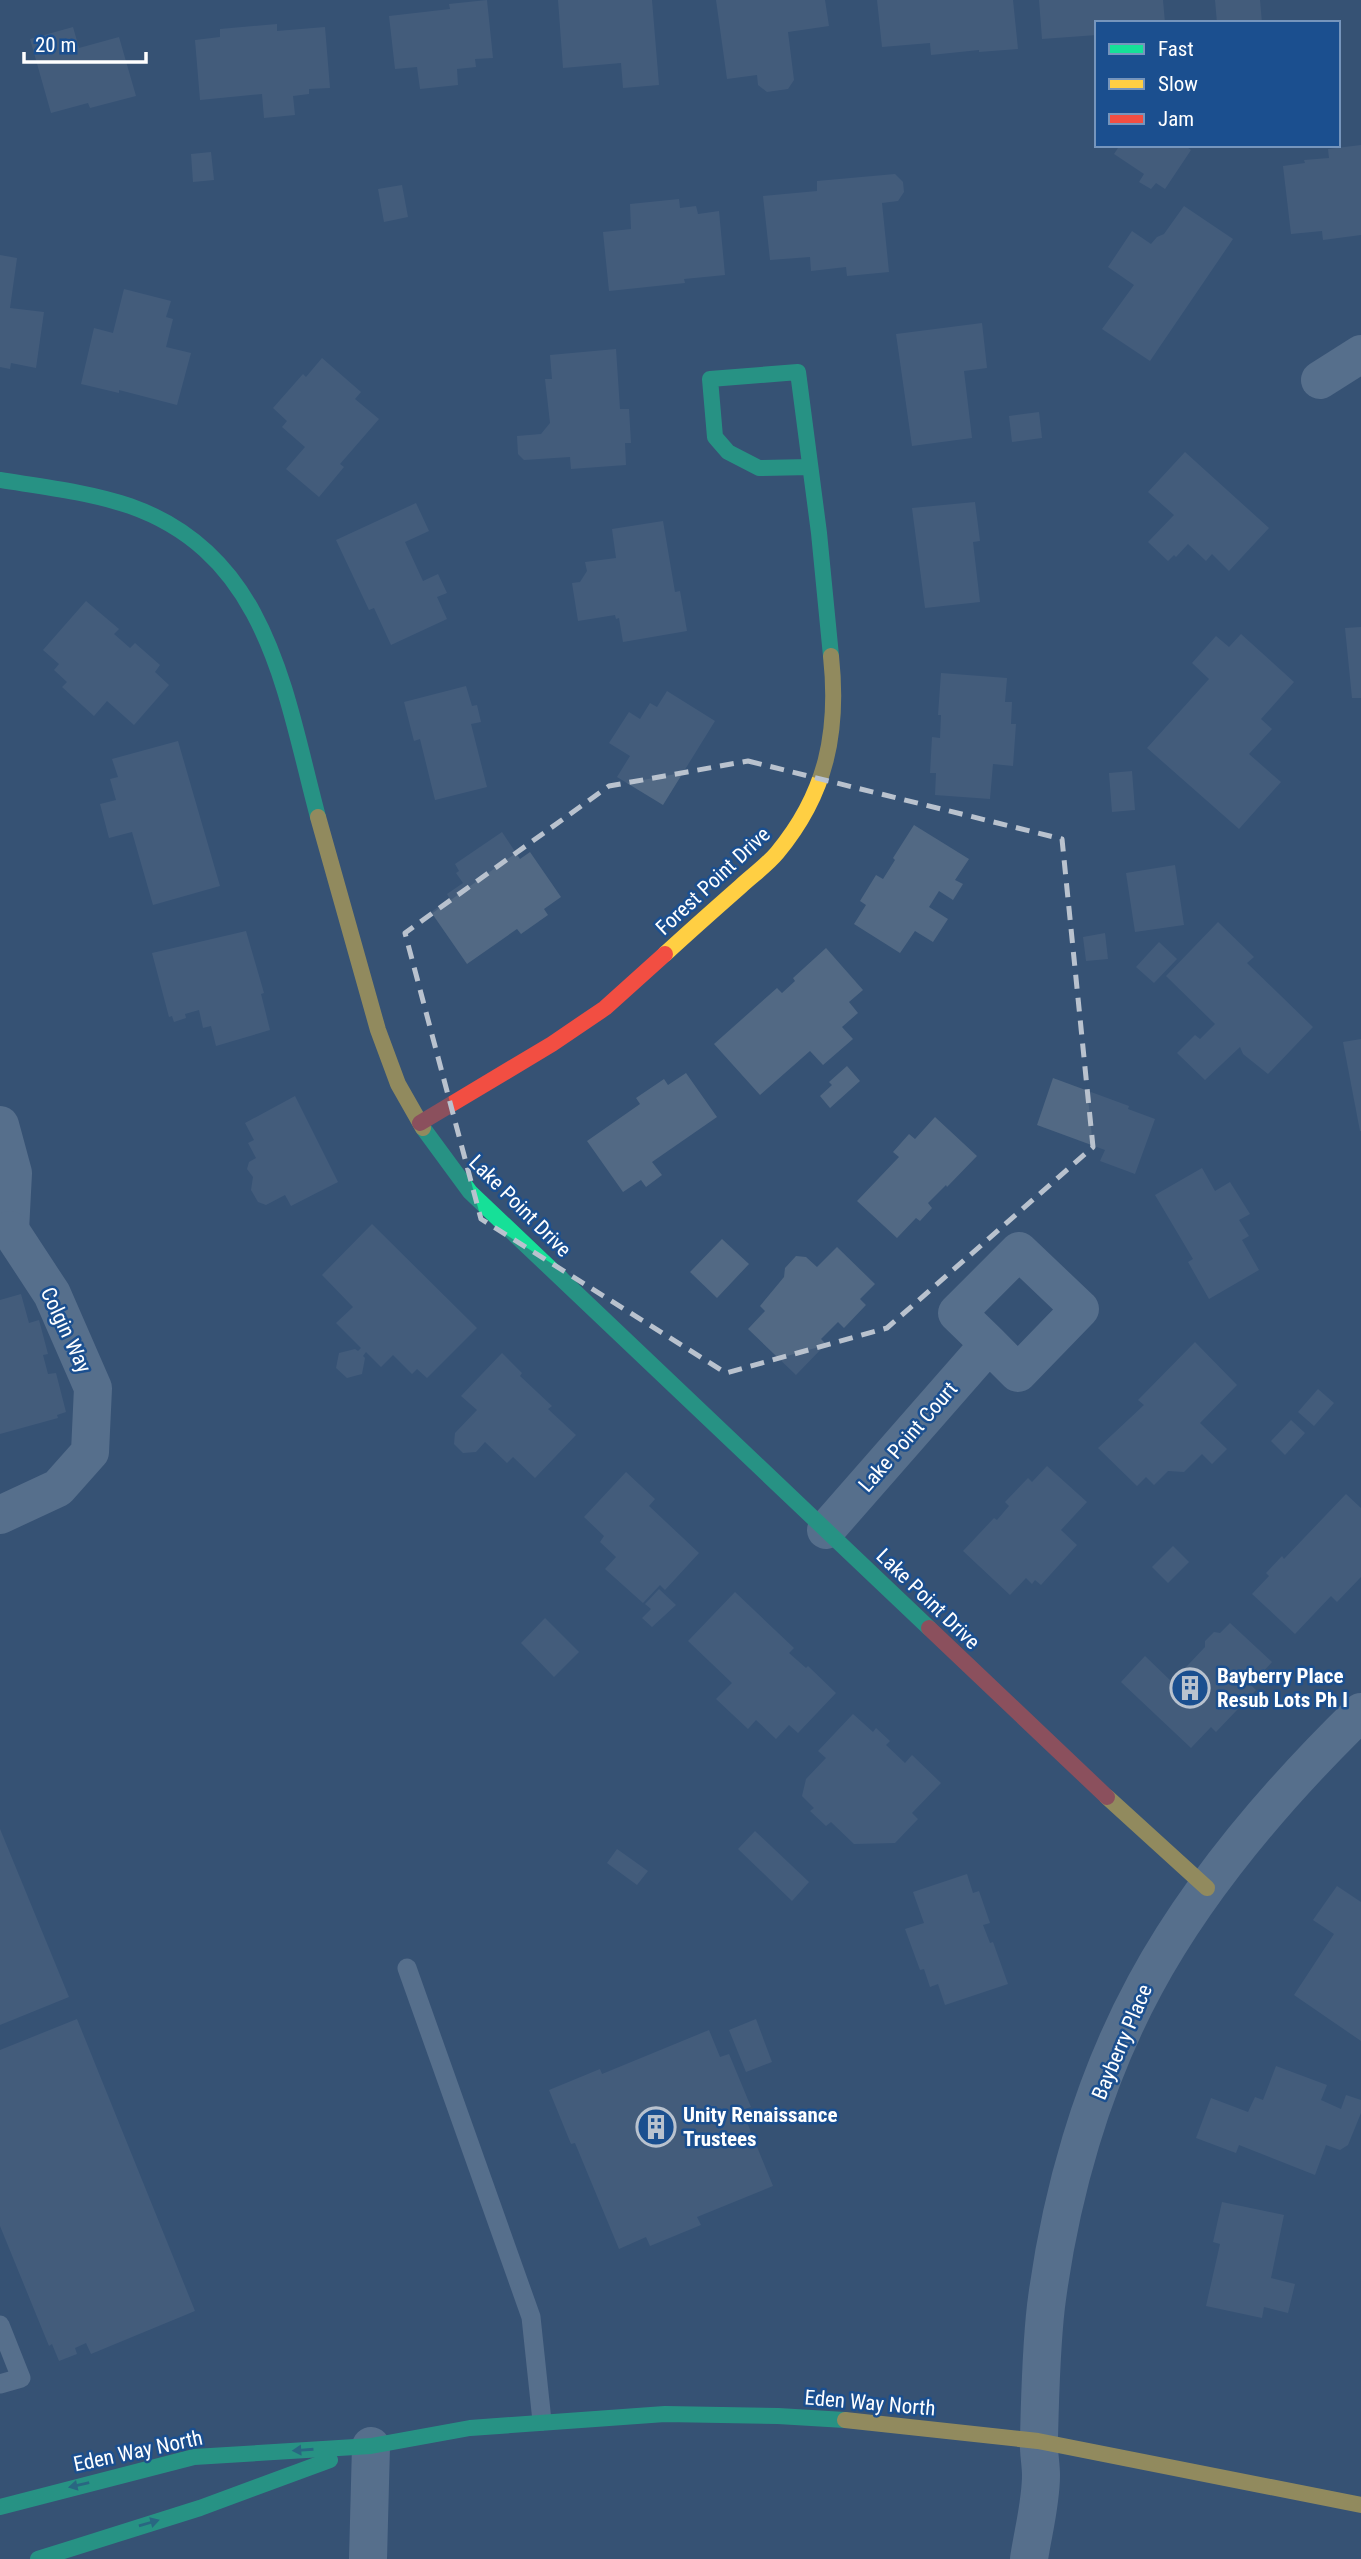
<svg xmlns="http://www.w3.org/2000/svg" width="1361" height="2559" viewBox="0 0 1361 2559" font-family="'Roboto Condensed',sans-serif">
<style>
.building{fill:#526984}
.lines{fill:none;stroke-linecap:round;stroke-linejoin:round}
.lane{stroke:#7d92a8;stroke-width:19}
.street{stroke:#7d92a8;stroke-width:38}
.fast{stroke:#16e098;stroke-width:16}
.slow{stroke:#ffcf43;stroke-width:16}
.jam{stroke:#f24e42;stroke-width:16}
.oneway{fill:#198292}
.marked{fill:none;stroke:#b9c2ce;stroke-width:5;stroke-dasharray:14 9;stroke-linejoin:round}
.labels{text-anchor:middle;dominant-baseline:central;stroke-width:5;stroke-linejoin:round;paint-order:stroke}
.street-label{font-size:21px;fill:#fff;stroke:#1b4f8f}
.poi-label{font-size:21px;font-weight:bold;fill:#fff;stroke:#1b4f8f;text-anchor:start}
</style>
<rect width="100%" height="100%" fill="#365274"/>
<g class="building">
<polygon points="487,0 493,58 475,59 476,67 457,69 458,85 420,89 417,67 395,69 389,16 450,9 449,4"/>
<polygon points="558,0 652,0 659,85 623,88 621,63 563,68"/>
<polygon points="716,0 825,0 829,26 788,32 794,80 788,89 767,92 758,85 757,75 727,79"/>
<polygon points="877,0 1013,0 1018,49 979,52 979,50 931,55 930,43 882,47"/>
<polygon points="1039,0 1163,0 1165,23 1097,23 1097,35 1042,39"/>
<polygon points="1215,0 1260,0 1262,23 1217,23"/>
<polygon points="277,24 277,31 325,27 330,88 309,89 309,94 293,96 295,115 264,118 262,94 200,100 195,40 220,37 220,29"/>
<polygon points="73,27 79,48 119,37 136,96 90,108 88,103 51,113 30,39"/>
<polygon points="1120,145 1184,145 1191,150 1165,189 1156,183 1151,189 1139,182 1144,174 1114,154"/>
<polygon points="1361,145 1361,235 1323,240 1322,231 1291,234 1283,166 1305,163 1304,160 1329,158 1328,149"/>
<polygon points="211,152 214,180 193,182 191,154"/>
<polygon points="895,174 903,182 904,192 898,201 882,203 889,272 847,276 846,267 811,271 810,257 770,260 763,196 817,191 817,181"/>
<polygon points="402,185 408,217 384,222 378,189"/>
<polygon points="679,199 680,208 696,206 698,214 719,211 725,275 684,279 685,283 609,291 603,232 631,229 630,204"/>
<polygon points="1184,206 1233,239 1150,361 1102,329 1134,285 1108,267 1132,231 1151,244 1157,237 1164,234"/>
<polygon points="0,255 17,258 10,308 44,312 36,368 11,363 10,369 0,367"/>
<polygon points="124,289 171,301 166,317 173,319 166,347 191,353 177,405 119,390 119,393 81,384 94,328 113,333"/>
<polygon points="982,323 987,368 964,371 972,438 912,446 896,334"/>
<polygon points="616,349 620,409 629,409 631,443 625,443 626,465 571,469 570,457 524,460 518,454 517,436 541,434 550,423 545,379 552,379 550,355"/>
<polygon points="322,358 361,392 355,399 379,419 340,464 344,467 319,497 286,469 305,447 282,427 287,421 273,408 303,374 306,377"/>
<polygon points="1039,412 1042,438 1012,442 1009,416"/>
<polygon points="1185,452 1269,528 1229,571 1212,554 1206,561 1188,544 1176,557 1174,555 1168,561 1148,542 1174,515 1148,492"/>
<polygon points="975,502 980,541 973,542 980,602 925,608 912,508"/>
<polygon points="416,503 429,531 405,542 423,581 438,574 447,593 437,597 447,619 391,645 374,608 369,610 336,540"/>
<polygon points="663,521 675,592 680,591 687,631 623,642 619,618 616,619 615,615 578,621 572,583 580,582 587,571 585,562 616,558 612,529"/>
<polygon points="86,601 119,629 114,634 130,648 135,643 160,665 155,672 169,685 134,725 107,701 94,716 62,687 67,682 54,670 59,664 43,650"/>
<polygon points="1361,627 1361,698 1352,698 1345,628"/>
<polygon points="1241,634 1294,682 1261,719 1272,729 1249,754 1281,782 1239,829 1147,748 1209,679 1192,663 1216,636 1229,647"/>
<polygon points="941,673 1007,678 1005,702 1012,702 1011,724 1016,724 1013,766 993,764 990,799 935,795 936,773 930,773 932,737 940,738 941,715 938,715"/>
<polygon points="466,686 472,706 477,705 481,722 471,724 487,787 435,800 420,739 414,741 404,702"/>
<polygon points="667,691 715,721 663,805 617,777 630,756 609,743 629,712 640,719 650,703 657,707"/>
<polygon points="178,741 220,886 153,905 132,832 109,838 100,804 116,800 110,779 118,777 112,759"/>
<polygon points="1132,771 1135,810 1112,812 1109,773"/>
<polygon points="914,825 969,859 955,880 963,884 953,900 939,891 929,907 948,919 933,942 915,931 900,953 854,924 866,905 860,901 876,875 883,879 895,860 893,858"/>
<polygon points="502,832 520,859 530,852 561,897 544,909 548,915 521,934 517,929 467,964 431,912 450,899 447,894 463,883 456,873 459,871 455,864"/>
<polygon points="1175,865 1184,925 1135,932 1126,873"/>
<polygon points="1218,922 1254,957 1247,963 1313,1027 1268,1074 1243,1054 1240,1047 1205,1080 1177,1053 1195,1035 1200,1039 1215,1024 1166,976"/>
<polygon points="246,931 264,993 261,994 270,1030 216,1046 211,1026 203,1028 199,1010 185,1014 186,1018 174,1022 172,1016 169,1017 152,953"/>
<polygon points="1105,933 1108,959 1086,961 1083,937"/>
<polygon points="1159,942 1177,959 1154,983 1136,967"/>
<polygon points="826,948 863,990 849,1002 858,1013 842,1027 853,1039 823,1065 810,1051 760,1095 714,1044 777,988 782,993 795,981 793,978"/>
<polygon points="1361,1039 1361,1131 1360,1131 1343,1042"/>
<polygon points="847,1066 860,1081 830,1108 820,1096 832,1085 829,1082"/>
<polygon points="686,1073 717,1117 652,1162 662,1175 646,1187 641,1180 623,1192 587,1141 640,1104 636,1098 664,1079 668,1085"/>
<polygon points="1053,1078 1129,1106 1128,1109 1155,1119 1135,1174 1100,1161 1105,1150 1037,1125"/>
<polygon points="295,1096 338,1182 291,1206 285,1195 266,1205 258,1202 251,1190 253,1177 247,1169 249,1162 256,1158 248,1143 254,1140 245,1123"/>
<polygon points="935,1117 977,1156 947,1187 946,1185 928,1203 932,1208 920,1221 916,1218 897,1238 857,1201 899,1157 893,1152 909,1134 915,1139"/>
<polygon points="1202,1168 1215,1191 1230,1182 1250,1214 1239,1220 1249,1236 1242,1240 1259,1270 1209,1299 1188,1262 1193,1259 1155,1195"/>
<polygon points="372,1224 477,1328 427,1378 417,1369 412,1374 393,1355 381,1367 366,1352 363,1356 365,1358 362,1374 347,1378 336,1368 339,1353 355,1349 358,1351 361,1348 336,1323 353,1307 322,1275"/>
<polygon points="722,1239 749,1264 717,1298 690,1272"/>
<polygon points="837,1247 875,1284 860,1299 866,1305 844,1328 838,1322 821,1339 826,1344 796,1375 748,1329 765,1311 760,1306 784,1277 785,1268 796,1256 806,1257 817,1267"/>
<polygon points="21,1294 29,1323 39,1320 48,1354 43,1355 48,1374 56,1373 66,1412 57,1415 58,1418 0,1434 0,1300"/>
<polygon points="1195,1342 1237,1385 1200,1423 1227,1449 1212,1464 1202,1454 1184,1472 1168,1471 1154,1485 1146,1477 1137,1486 1098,1448 1144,1405 1138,1400"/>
<polygon points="502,1353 522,1373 520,1376 552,1406 548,1409 576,1435 535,1478 513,1457 507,1463 485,1442 476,1452 463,1453 454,1444 455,1433 477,1410 461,1396"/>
<polygon points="1318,1389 1334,1403 1314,1426 1298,1412"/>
<polygon points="1291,1420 1305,1433 1285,1455 1271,1441"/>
<polygon points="1047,1466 1087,1502 1061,1530 1077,1545 1041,1585 1035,1580 1032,1584 1026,1578 1010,1595 963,1551 994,1518 997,1520 1009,1506 1005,1502 1028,1478 1032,1482"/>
<polygon points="626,1472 655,1499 649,1506 699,1553 665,1590 660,1585 643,1603 605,1569 616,1557 600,1542 604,1536 584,1517"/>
<polygon points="1346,1494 1361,1508 1361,1577 1337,1602 1331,1596 1295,1634 1252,1594 1269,1576 1266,1573 1282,1556 1284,1559"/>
<polygon points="1173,1546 1189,1562 1168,1583 1152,1567"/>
<polygon points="659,1589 676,1605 652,1627 642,1618 651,1609 645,1604"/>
<polygon points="735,1592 794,1648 789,1653 806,1668 808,1666 836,1693 798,1733 789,1725 776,1739 756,1720 748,1729 716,1699 732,1683 688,1641"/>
<polygon points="545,1618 579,1652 554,1677 521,1643"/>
<polygon points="1230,1623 1272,1662 1251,1685 1256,1690 1216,1732 1211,1727 1191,1748 1121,1682 1145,1656 1172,1682 1205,1647 1205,1641 1214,1632 1220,1633"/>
<polygon points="853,1714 873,1732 876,1728 890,1741 886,1745 905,1763 912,1755 941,1783 912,1813 918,1819 895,1843 854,1844 831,1822 826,1826 810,1811 814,1808 802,1796 806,1779 826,1758 818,1751"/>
<polygon points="0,1829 69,1997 0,2025"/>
<polygon points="755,1831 809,1882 792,1901 738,1849"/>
<polygon points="617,1849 648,1871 637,1885 607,1863"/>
<polygon points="967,1874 973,1893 979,1891 990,1923 983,1925 990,1943 993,1942 1008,1984 945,2005 938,1984 930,1987 924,1969 920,1970 905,1929 924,1923 913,1892"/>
<polygon points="1337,1886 1361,1902 1361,2041 1294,1995 1334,1934 1313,1920"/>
<polygon points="77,2019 195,2311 91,2354 86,2343 75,2348 77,2354 59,2361 52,2344 49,2346 0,2226 0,2050"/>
<polygon points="756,2019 772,2062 746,2072 729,2030"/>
<polygon points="709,2030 720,2057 729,2054 751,2107 742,2110 773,2186 697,2217 701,2225 650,2246 646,2237 619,2249 575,2143 571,2144 549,2090 600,2069 602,2074"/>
<polygon points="1276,2066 1327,2085 1321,2100 1341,2109 1346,2095 1361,2100 1361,2113 1348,2145 1340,2150 1326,2145 1315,2175 1239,2145 1236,2153 1196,2138 1211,2098 1248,2112 1255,2097 1263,2100"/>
<polygon points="1222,2202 1284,2215 1271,2278 1295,2284 1288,2313 1264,2307 1262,2318 1206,2306 1220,2244 1213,2242"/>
</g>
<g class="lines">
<g class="lane">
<polyline points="407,1968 531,2317 542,2421"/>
<polyline points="0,2325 21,2378 0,2384"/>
</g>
<g class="street">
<polyline points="1320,380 1361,354"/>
<polyline points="0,1125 13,1173 10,1230"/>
<polyline points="0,1515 58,1488 90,1452 93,1388 52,1294 10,1230"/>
<polyline points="826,1530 989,1344 1018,1373 1080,1309 1019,1251 957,1313 989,1344"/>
<polyline points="368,2559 371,2446"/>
<path d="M 1029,2559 C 1033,2532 1041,2503 1041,2475 C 1041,2463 1038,2451 1039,2438 C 1040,2395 1041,2349 1046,2306 C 1060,2196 1092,2083 1145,1985 C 1200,1883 1278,1793 1361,1712"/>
</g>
<g class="fast">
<polyline points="810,467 759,468 728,452 715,437 710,379 798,372 819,533 831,656"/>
<path d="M 0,480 C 44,487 88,492 130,506 C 269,555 285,694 318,817"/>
<polyline points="423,1128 470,1192 929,1628"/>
<polyline points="0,2507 194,2457 371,2446 470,2428 665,2414 778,2416 845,2420"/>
<polyline points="38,2559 200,2508 330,2460"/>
</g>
<g class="slow">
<polyline points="318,817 378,1030 398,1084 423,1128"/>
<path d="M 665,954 C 690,931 716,908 741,886 C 753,875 767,865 777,853 C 827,793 839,731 831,656"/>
<polyline points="1107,1797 1207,1888"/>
<polyline points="845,2420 1038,2441 1361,2505"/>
</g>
<g class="jam">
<polyline points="420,1123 552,1044 605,1008 665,954"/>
<polyline points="929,1628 1107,1797"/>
</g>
</g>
<defs><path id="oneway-solid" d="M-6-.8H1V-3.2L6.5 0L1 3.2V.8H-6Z" transform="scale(1.75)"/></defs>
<g class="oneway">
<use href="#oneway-solid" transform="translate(303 2450) rotate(176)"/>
<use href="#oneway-solid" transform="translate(79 2485) rotate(167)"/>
<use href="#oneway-solid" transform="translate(149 2523) rotate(-16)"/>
</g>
<path d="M0 0H1361V2559H0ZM 748,761 L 1062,839 L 1093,1147 L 887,1328 L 726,1373 L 481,1219 L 405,933 L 609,786 Z" fill="#365274" fill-opacity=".55" fill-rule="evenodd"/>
<path class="marked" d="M 748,761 L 1062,839 L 1093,1147 L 887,1328 L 726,1373 L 481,1219 L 405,933 L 609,786 Z"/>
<defs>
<g id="building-ring" transform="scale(2.0125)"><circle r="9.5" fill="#1b4f8f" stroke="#b9c2ce" stroke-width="1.5"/><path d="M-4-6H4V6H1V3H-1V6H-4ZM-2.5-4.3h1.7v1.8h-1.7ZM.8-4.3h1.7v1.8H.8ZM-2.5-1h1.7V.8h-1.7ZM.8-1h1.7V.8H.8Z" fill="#b9c2ce"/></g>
</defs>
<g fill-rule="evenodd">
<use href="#building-ring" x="1190" y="1688"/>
<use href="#building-ring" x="656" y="2127"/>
</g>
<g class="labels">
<g class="street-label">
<text transform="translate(713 881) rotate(-43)">Forest Point Drive</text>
<text transform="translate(520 1206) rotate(45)">Lake Point Drive</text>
<text transform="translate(66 1330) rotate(65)">Colgin Way</text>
<text transform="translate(908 1437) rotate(-49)">Lake Point Court</text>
<text transform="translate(928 1599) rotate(44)">Lake Point Drive</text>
<text transform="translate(1122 2042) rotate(-67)">Bayberry Place</text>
<text transform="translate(870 2403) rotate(5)">Eden Way North</text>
<text transform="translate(138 2451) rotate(-12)">Eden Way North</text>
</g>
<g class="poi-label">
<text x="1217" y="1676">Bayberry Place<tspan x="1217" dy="24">Resub Lots Ph I</tspan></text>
<text x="683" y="2115">Unity Renaissance<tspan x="683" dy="24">Trustees</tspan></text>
</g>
</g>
<rect x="1095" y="21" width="245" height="126" fill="#1b4f8f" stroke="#7695bc" stroke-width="2"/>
<rect x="1109" y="44" width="35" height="10" fill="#16e098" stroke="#7695bc" stroke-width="2"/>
<text x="1158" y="56" font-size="21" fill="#ffffff">Fast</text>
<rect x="1109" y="79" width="35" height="10" fill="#ffcf43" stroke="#7695bc" stroke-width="2"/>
<text x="1158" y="91" font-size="21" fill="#ffffff">Slow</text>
<rect x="1109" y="114" width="35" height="10" fill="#f24e42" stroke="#7695bc" stroke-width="2"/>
<text x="1158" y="126" font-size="21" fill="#ffffff">Jam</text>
<path d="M24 52v10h122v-10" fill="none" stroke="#ffffff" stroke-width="3.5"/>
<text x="35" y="52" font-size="21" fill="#ffffff" stroke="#1b4f8f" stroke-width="5" paint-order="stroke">20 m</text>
</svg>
